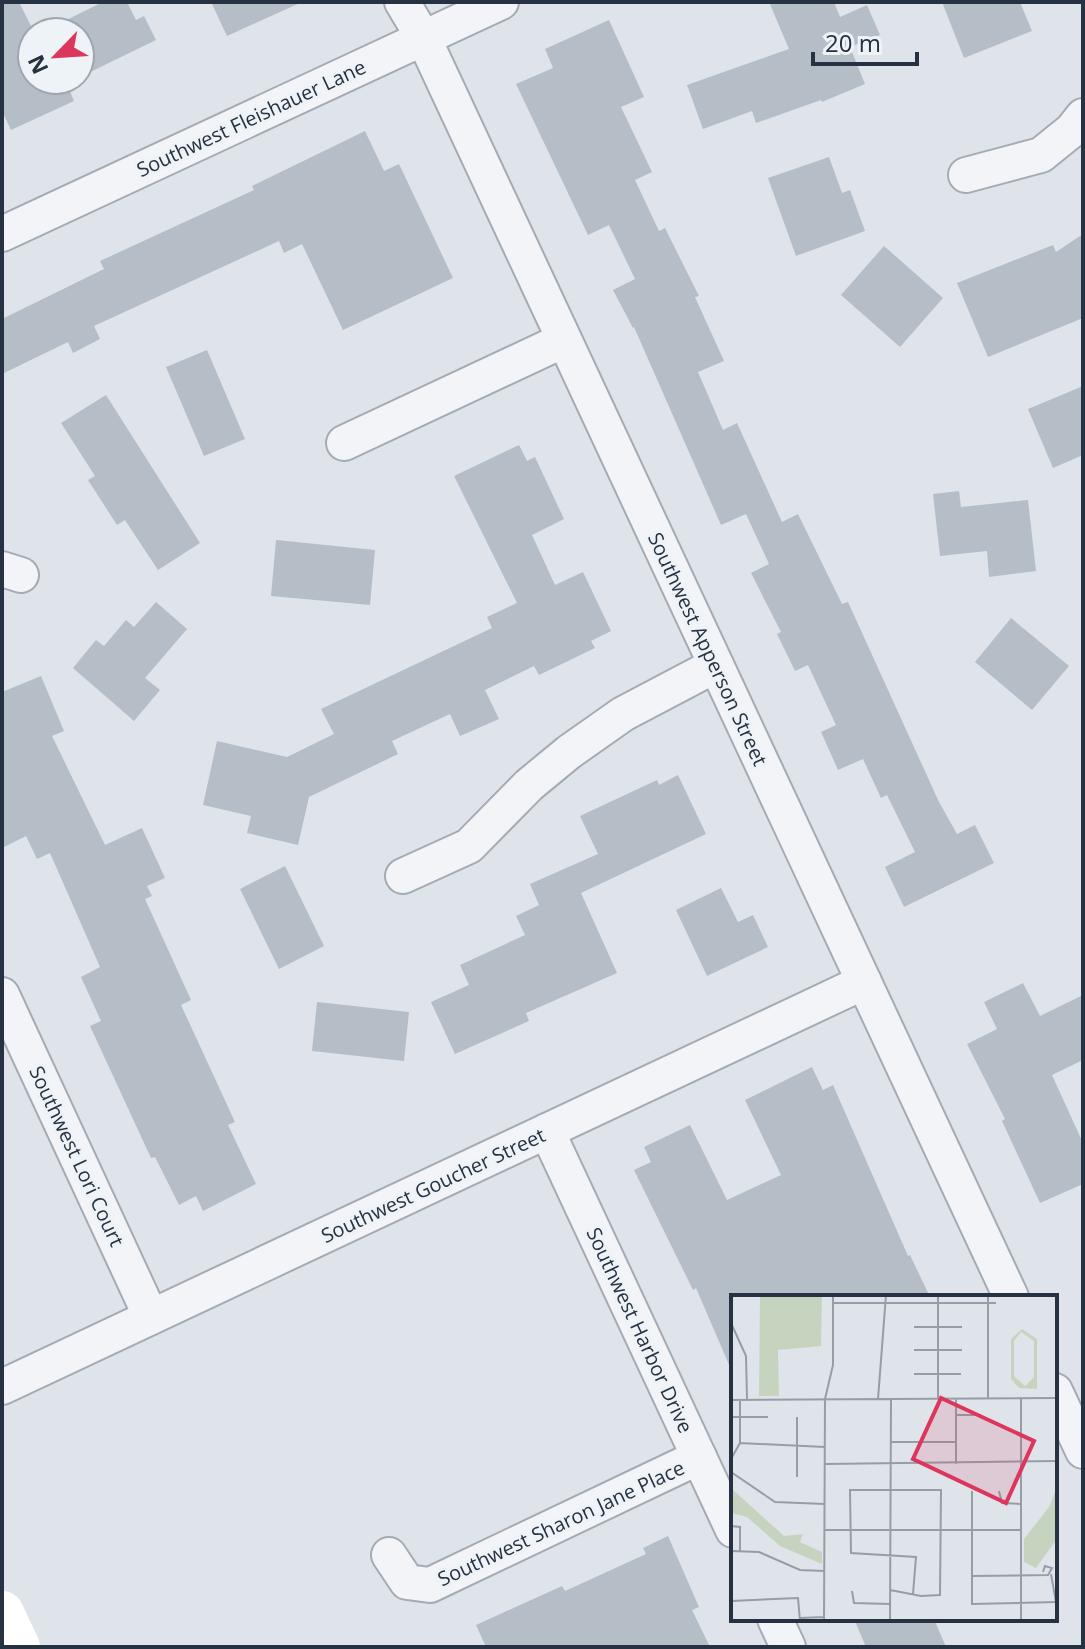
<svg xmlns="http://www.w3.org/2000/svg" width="1085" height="1649" viewBox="0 0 1085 1649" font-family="'Open Sans',sans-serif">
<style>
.building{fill:#b5bdc7}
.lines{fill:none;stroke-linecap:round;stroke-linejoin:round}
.street-casing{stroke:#a4abb4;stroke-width:38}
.street{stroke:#f2f4f8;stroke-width:34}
.secondary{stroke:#fff;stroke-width:44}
.labels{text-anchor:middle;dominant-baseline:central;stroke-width:6;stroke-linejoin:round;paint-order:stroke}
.street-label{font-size:20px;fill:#263242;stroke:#eef3f7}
.inset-road{fill:none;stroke:#959da7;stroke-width:2}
.view{fill:#dc365c;fill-opacity:0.15;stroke:#dc365c;stroke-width:4}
.inset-edge{fill:none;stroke:#263242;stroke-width:4}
</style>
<rect width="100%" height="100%" fill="#dfe4ea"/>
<g class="building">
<polygon points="2,2 19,2 34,32 32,80 75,80 67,84 74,101 11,130 2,111"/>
<polygon points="103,2 127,2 136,20 144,16 156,40 80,77 80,32 42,32"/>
<polygon points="211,2 302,2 227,36"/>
<polygon points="769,2 834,2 840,17 867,5 880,35 850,47 865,84 822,102 821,100 756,123 752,111 703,129 687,85 789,49"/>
<polygon points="942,2 1020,2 1032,31 964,58"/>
<polygon points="609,20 644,97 621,107 652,172 635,180 659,231 665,228 699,296 695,297 724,361 698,372 723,430 737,423 782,522 798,514 842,604 848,602 939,802 957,834 975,825 994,863 904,907 885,867 915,852 887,795 881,798 863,759 838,770 821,732 836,725 808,665 795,671 777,634 781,632 751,573 769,564 746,514 721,525 634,327 633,328 613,290 635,279 609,225 588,235 516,84 553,68 545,49"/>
<polygon points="365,131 384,171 399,164 453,278 343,330 302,244 284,253 279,241 94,326 100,339 73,353 68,342 2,374 2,319 104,269 100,261 254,190 252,186"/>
<polygon points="829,157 842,193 850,190 865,231 796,256 768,178"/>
<polygon points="1083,234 1083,318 988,357 957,283 1053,245 1056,252"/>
<polygon points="884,246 943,298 900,347 841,295"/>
<polygon points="207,350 245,439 204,456 166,367"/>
<polygon points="1083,386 1083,455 1053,468 1028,409"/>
<polygon points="106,395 200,543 158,570 125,520 117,525 88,480 95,476 61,423"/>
<polygon points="519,445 527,461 535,457 564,519 532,535 555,585 583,572 611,631 591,641 595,648 539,675 534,666 485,690 499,719 460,736 450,714 392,741 398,754 309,797 298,845 247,833 251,816 203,805 217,741 287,757 334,734 321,709 492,628 487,617 517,603 454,476"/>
<polygon points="959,491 961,507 1028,500 1036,571 989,577 987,551 940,556 933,494"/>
<polygon points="276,540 375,550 370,605 271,596"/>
<polygon points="156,602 187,629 145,678 160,690 134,721 73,668 96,640 104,646 126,620 134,627"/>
<polygon points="1011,618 1069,666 1032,710 975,662"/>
<polygon points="41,676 64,731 52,736 105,845 142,828 165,878 147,886 152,896 145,899 191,1000 181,1005 235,1122 228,1125 256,1184 203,1211 196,1196 179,1205 155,1157 151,1158 90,1026 101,1021 81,977 100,967 50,853 37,859 26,836 2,848 2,692"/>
<polygon points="678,775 706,834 581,893 617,973 526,1013 529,1021 455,1054 431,1002 469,985 460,965 525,935 516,916 539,905 530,884 598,854 580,816 657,780 659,785"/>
<polygon points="285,866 324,946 279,969 240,889"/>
<polygon points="721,888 738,922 753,915 768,947 707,976 676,910"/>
<polygon points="1023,983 1040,1016 1083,995 1083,1060 1052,1075 1083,1143 1083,1184 1040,1203 1002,1121 1005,1119 967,1044 997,1029 984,1002"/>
<polygon points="317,1002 409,1012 404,1061 312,1051"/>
<polygon points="812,1067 823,1090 833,1085 908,1256 910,1255 930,1297 733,1297 733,1374 696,1288 693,1290 634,1170 651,1162 644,1147 690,1125 727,1200 781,1175 745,1100"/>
<polygon points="668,1536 699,1607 692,1610 710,1647 486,1647 476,1625 562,1586 565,1591 646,1554 643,1548"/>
<polygon points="854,1619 934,1619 946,1647 866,1647"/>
</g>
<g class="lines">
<g class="street-casing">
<g id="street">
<polyline points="402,2 423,37 1011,1297"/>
<polyline points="966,175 1041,155 1072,130 1083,116"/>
<polyline points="2,234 501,2"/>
<polyline points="344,443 564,340"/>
<polyline points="2,569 21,575"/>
<polyline points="403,876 469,846 529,785 569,752 623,714 716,665"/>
<polyline points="2,995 151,1317"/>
<polyline points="547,1131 733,1530"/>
<polyline points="2,1387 864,982"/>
<polyline points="1055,1391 1083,1451"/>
<polyline points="389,1555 407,1582 430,1585 699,1457"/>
<polyline points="775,1619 788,1647"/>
</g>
</g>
<use href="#street" class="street"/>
<polyline class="secondary" points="2,1613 18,1647"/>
</g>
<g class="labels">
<g class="street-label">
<text transform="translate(251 118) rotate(-25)">Southwest Fleishauer Lane</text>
<text transform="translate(708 649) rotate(65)">Southwest Apperson Street</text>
<text transform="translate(77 1156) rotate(65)">Southwest Lori Court</text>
<text transform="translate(433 1185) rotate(-25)">Southwest Goucher Street</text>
<text transform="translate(640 1330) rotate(65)">Southwest Harbor Drive</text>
<text transform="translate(561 1523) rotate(-25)">Southwest Sharon Jane Place</text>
</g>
</g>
<g transform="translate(731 1295)">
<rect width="326" height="326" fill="#dfe4ea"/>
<path d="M 29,0 L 91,0 L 90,51 L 47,55 L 48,101 L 28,101 ZM 291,34 L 306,44 L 306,94 L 288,93 L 280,84 L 280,44 ZM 290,37 L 303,46 L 303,82 L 294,91 L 283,81 L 283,46 ZM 326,192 L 326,244 L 305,273 L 293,267 L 293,244 L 318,212 ZM 0,193 L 53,241 L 72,239 L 69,247 L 91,257 L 91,269 L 49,251 L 16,222 L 0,218 Z" fill="#c6d4bf" fill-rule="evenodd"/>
<path class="inset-road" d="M 207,0 L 207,104M 257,0 L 257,103M 102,8 L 265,8M 0,28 L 15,61 L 16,104M 183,32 L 231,32M 183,55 L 231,55M 183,79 L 230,79M 290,103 L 290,326M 94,104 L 102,70 L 102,0M 147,104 L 155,0M 225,104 L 225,169M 0,105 L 326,103M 225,120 L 250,120M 0,122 L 37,122M 66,122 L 66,182M 160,147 L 225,147M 9,148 L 94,152M 0,164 L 9,148 L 9,104M 94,169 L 326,166M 0,177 L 44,207 L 94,209M 241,196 L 241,309 L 326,307M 268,196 L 271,208 L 290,209M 0,231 L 9,232 L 9,256M 93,235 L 290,235M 0,256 L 28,257 L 69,275 L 93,276M 320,279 L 325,307M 240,281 L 317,280 L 321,273 L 314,271 L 312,277M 159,295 L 190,301 L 209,300 L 210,195 L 119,195 L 120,258 L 185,262 L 182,299M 121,296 L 123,308 L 159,309M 0,306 L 67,303 L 69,326M 69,323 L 93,322M 93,326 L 94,104M 159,326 L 160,104"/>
<path class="view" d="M 210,103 L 303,146 L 275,208 L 182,164 Z"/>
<rect width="326" height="326" class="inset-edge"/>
</g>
<rect width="1085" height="1649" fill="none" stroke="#263242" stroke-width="8"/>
<g transform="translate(56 56) rotate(245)"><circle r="38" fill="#eef3f7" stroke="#9ea6af" stroke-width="2"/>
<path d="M0-6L14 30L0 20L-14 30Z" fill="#dc365c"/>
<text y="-12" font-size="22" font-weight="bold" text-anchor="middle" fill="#263242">N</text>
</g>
<path d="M813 52v12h104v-12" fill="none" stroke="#263242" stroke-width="4"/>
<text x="825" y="52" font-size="24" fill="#263242" stroke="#eef3f7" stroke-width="6" paint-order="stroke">20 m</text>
</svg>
